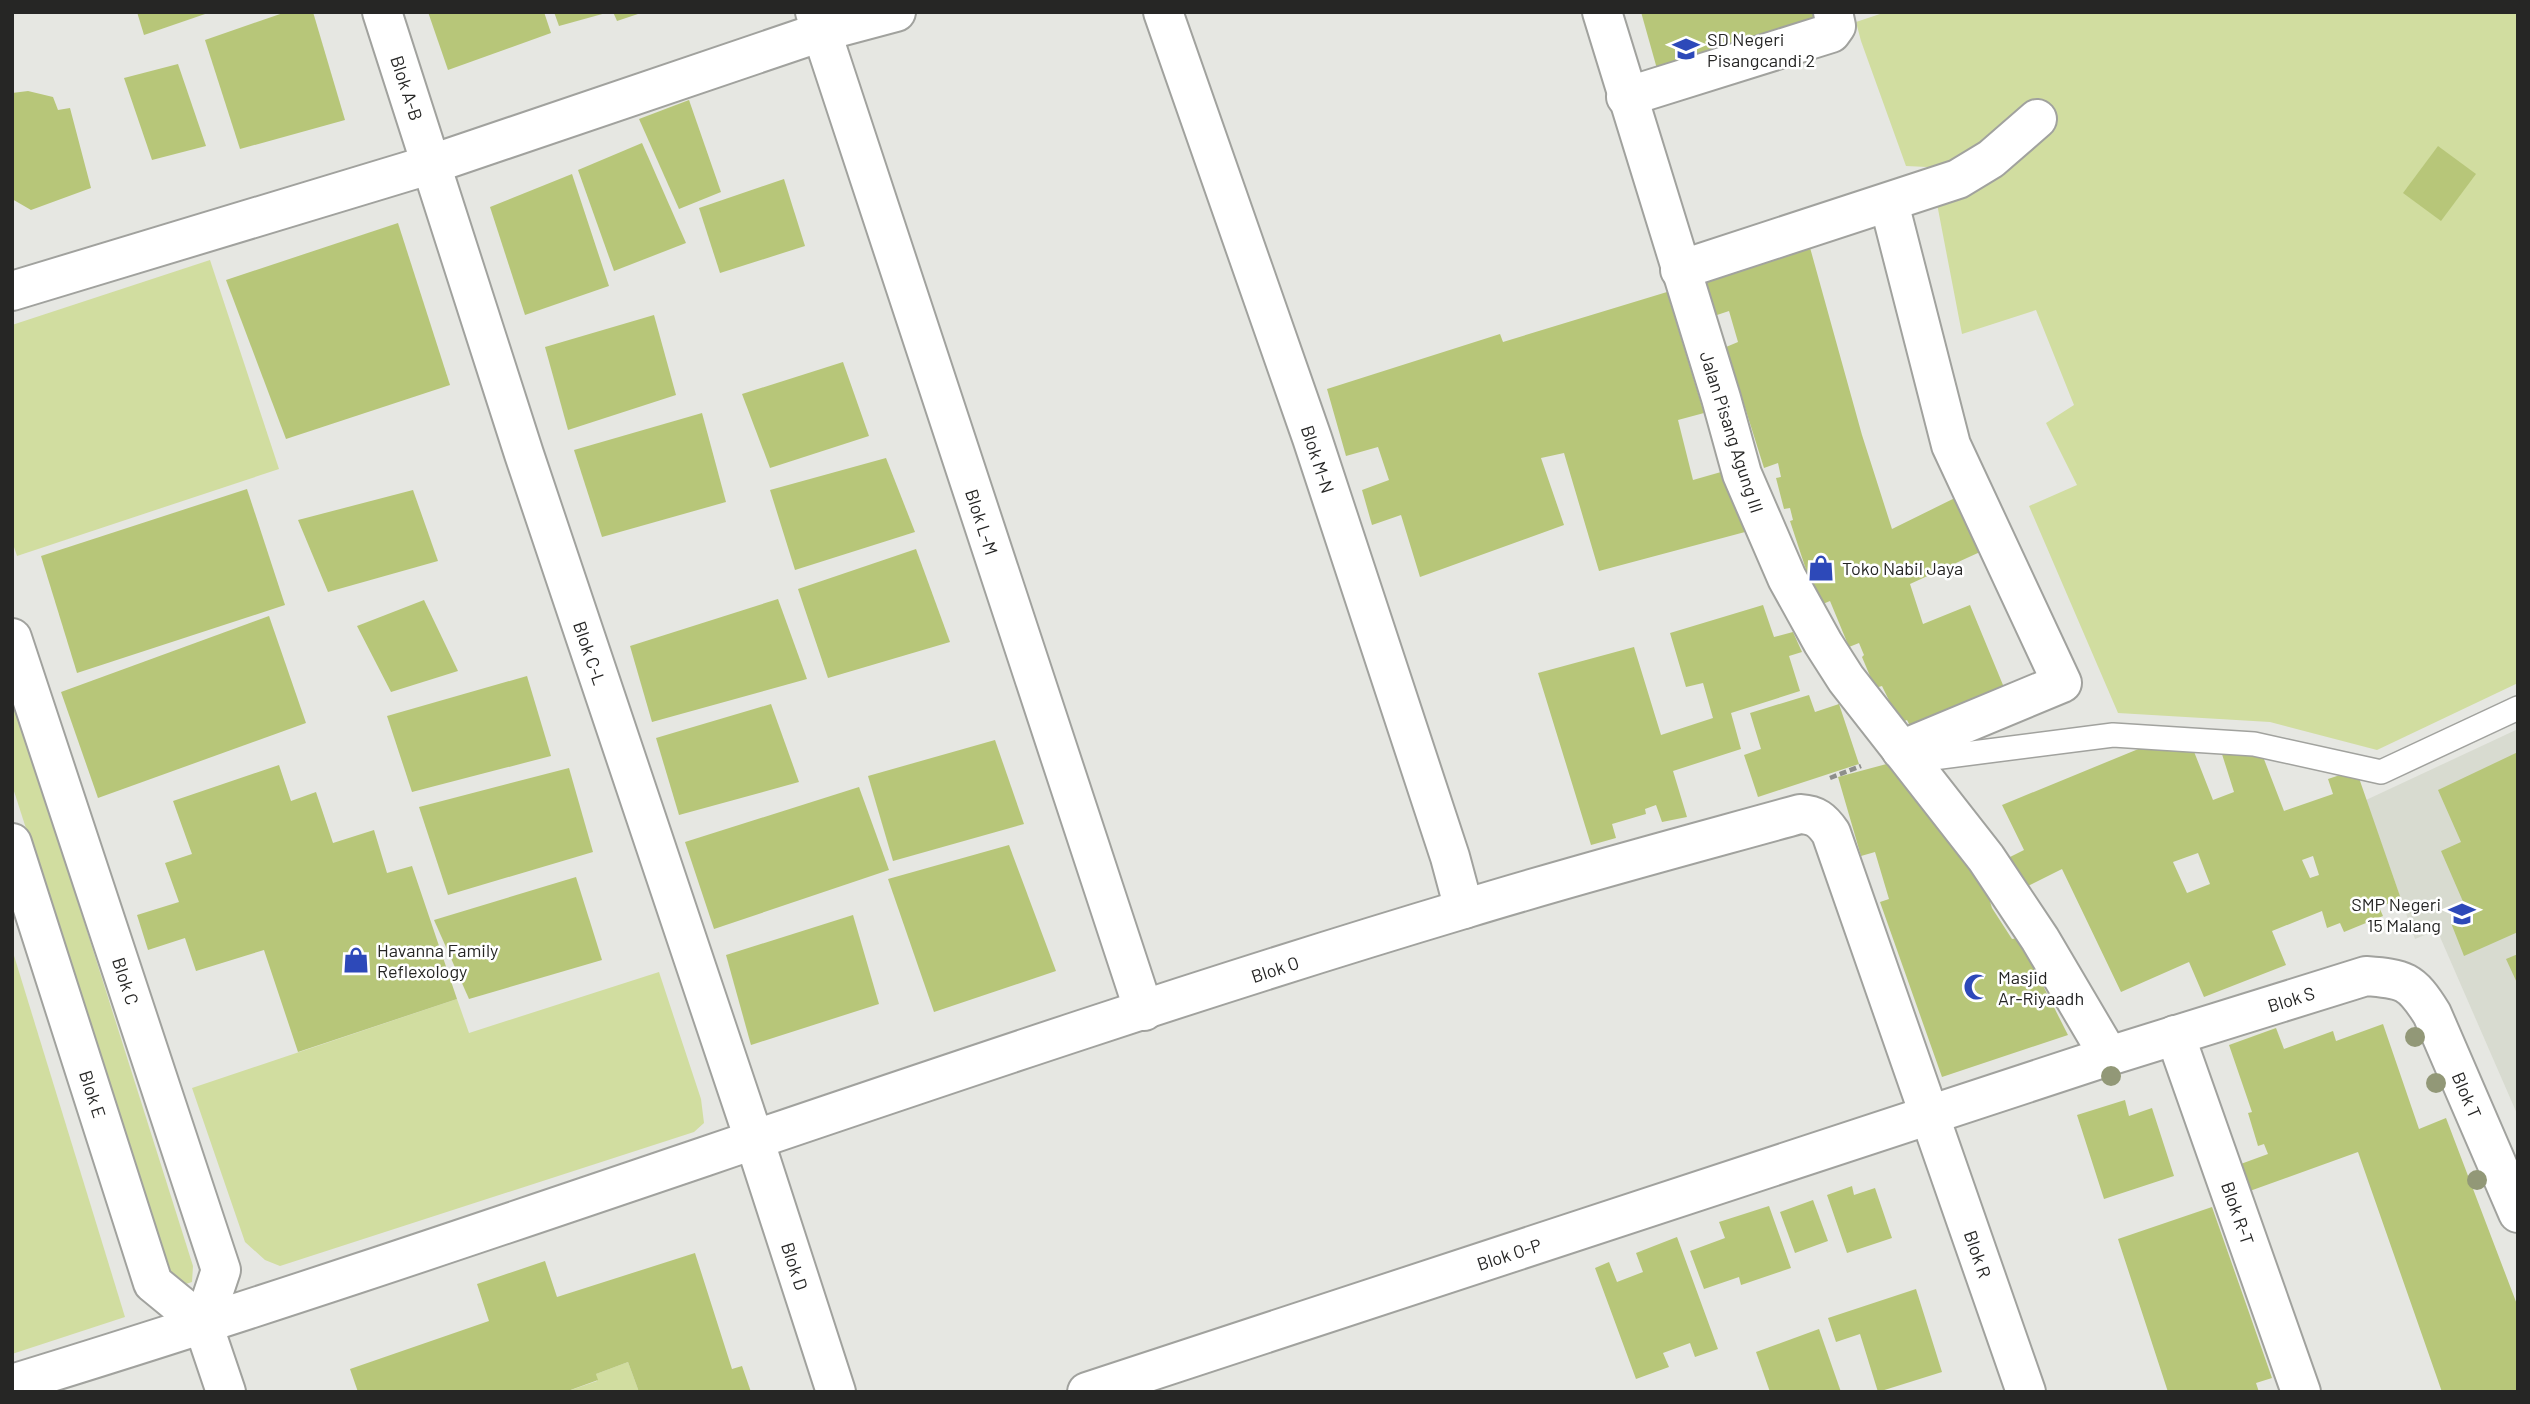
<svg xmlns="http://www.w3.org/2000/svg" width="2530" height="1404" viewBox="0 0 2530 1404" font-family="Barlow,sans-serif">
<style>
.built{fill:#d8dbd0}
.green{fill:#d1dda0}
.building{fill:#b7c679;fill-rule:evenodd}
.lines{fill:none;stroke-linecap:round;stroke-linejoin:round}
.service-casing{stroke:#a1a29e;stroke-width:26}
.minor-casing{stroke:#a1a29e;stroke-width:42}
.path{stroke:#8d8e8b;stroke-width:4.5;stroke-dasharray:7 3.5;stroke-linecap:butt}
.service{stroke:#fff;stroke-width:23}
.minor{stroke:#fff;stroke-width:38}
.tree{fill:#929877}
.labels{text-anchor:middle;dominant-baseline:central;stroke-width:5;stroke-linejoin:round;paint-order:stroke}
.poi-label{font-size:18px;fill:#262625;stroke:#fff;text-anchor:start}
.street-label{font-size:18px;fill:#262625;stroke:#fff}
</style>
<rect width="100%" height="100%" fill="#e6e7e2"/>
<polygon class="built" points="2518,729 2518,1116 2437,930 2415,939 2366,800"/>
<g class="green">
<polygon points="1886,12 2518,12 2518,683 2377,750 2270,722 2118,713 2029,506 2077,485 2046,423 2074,405 2036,310 1962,334 1938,209 1927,167 1906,166 1861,41 1856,22"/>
<polygon points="210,260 279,469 17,556 12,541 12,325"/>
<polygon points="12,694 193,1266 192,1282 180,1286 170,1275 12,785"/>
<polygon points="12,949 125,1317 12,1354"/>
<polygon points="659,972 701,1099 704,1123 694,1132 280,1266 265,1260 245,1242 192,1088 457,999 469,1033"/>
<polygon points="628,1362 639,1392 565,1392 597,1381 596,1374"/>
</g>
<g class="building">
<polygon points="137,12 208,12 208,13 144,35"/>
<polygon points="286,12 313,12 345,120 240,149 205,40"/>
<polygon points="428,12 544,12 551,33 448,70"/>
<polygon points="554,12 606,12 606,13 559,26"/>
<polygon points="613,12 641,12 641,13 617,21"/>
<polygon points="1641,12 1820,12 1822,22 1659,76"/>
<polygon points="178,64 206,146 152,160 124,78"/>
<polygon points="28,91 53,97 58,110 70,108 91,188 31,210 12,199 12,93"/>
<polygon points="689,100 721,192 679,209 639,119"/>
<polygon points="642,143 686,243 614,271 578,170"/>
<polygon points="2438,146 2476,174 2441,221 2403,193"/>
<polygon points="572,174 609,286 525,315 490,207"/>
<polygon points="784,179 805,246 720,273 699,208"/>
<polygon points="398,223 450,385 286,439 226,280"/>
<polygon points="1809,244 1862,435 1892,529 1967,492 1991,547 1910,584 1923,624 1970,605 2010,702 1916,738 1907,720 1900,723 1882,686 1875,688 1862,657 1864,655 1859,643 1849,647 1830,601 1818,606 1790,521 1793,520 1790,508 1784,509 1776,478 1781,477 1778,463 1764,468 1726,347 1738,342 1729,311 1714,316 1703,279"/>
<polygon points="1667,292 1704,413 1678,420 1693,480 1721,472 1745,532 1599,571 1564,453 1541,458 1564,525 1420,577 1401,515 1372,525 1362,490 1389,480 1378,447 1346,456 1327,389 1500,334 1503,342"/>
<polygon points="654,315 676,395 568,430 545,347"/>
<polygon points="843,362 869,436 770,468 742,394"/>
<polygon points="702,413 726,502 602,537 574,450"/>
<polygon points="886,458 915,532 795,570 770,490"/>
<polygon points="247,489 285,605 77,673 41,556"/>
<polygon points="413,490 438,561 328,592 298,520"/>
<polygon points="916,549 950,642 828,678 798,589"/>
<polygon points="778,599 807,679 652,722 630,646"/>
<polygon points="424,600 458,671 391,692 357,626"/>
<polygon points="1763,605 1774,637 1793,632 1802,652 1789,656 1800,691 1731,713 1741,749 1673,771 1687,817 1662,822 1656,805 1645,809 1646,814 1612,824 1616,838 1591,845 1538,673 1634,647 1661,735 1713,718 1703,683 1686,687 1670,633"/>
<polygon points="269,616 306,723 98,798 61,692"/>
<polygon points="527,676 551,756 412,792 387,716"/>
<polygon points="1809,695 1815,712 1839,704 1859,764 1758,797 1744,755 1761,749 1750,713"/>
<polygon points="771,704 799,782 679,815 656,738"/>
<polygon points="995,740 1024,824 893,861 868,776"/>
<path d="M 2153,743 L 2193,749 L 2213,800 L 2234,792 L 2221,751 L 2262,754 L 2284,811 L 2333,794 L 2328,779 L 2343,774 L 2359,778 L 2401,899 L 2379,907 L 2383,916 L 2344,932 L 2340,923 L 2327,928 L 2322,911 L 2272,931 L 2286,965 L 2204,997 L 2189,962 L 2121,992 L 2062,869 L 2028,886 L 2008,858 L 2024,850 L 2002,805 ZM 2198,853 L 2210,884 L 2187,893 L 2173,862 ZM 2313,856 L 2319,875 L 2310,878 L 2302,860 Z"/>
<polygon points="2518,752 2518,932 2464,956 2451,923 2468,913 2441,851 2461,842 2438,790"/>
<polygon points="1894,762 1980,868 1992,908 2012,939 2019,938 2068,1035 1942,1077 1880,902 1889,899 1875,852 1861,856 1838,777"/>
<polygon points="279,765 291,801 316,792 333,843 374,830 387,873 412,866 457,999 298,1052 264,950 196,971 185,938 148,950 137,915 179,902 165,863 192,854 173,801"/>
<polygon points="569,768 593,852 448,895 419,807"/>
<polygon points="859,787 889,870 714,929 685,842"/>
<polygon points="1009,845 1056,971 934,1012 888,879"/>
<polygon points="576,877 602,960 469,999 434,920"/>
<polygon points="853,915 879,1004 751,1045 726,955"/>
<polygon points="2518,954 2518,985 2506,959"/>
<polygon points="2383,1024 2419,1129 2446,1118 2518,1307 2518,1392 2442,1392 2358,1152 2247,1192 2238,1165 2268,1154 2264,1144 2258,1146 2248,1113 2252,1112 2229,1045 2276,1028 2284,1049 2333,1031 2336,1041"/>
<polygon points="2125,1100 2129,1116 2152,1108 2174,1176 2104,1199 2077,1115"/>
<polygon points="1852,1186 1854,1195 1875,1188 1892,1238 1847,1253 1827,1195"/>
<polygon points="1813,1200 1828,1241 1795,1253 1780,1212"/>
<polygon points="1769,1206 1791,1268 1741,1285 1739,1277 1704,1289 1690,1251 1725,1238 1719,1222"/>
<polygon points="2212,1207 2272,1378 2256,1383 2259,1392 2168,1392 2118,1239"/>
<polygon points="1677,1237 1718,1349 1695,1357 1690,1343 1663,1353 1669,1367 1636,1379 1595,1268 1609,1262 1617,1282 1643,1272 1636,1253"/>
<polygon points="695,1253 732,1369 742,1366 751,1392 639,1392 628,1362 596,1374 598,1380 565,1392 358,1392 350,1369 489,1321 477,1284 545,1261 557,1297"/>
<polygon points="1916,1289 1942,1372 1878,1392 1860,1334 1836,1342 1828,1318"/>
<polygon points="1819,1329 1841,1392 1770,1392 1756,1352"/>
</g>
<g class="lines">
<g class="service-casing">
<polyline id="service" points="1910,761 2113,735 2254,744 2381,772 2518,708"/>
</g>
<g class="minor-casing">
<g id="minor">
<polyline points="382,12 524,454 754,1139 836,1392"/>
<polyline points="815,12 1144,1011"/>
<polyline points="1163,12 1312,438 1450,857 1464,909"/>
<polyline points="1602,12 1721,398 1742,474 1787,578 1823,643 1846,679 1986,858 2040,939 2109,1056"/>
<polyline points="1626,97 1831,33 1836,26 1833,12"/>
<polyline points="1889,203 1951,445 2062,683 1901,750"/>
<polyline points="1680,270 1958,179 1991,159 2037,119"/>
<polyline points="12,291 432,164 821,32 896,12"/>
<polyline points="12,638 221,1270 203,1324"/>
<polyline points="12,843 153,1283 203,1324"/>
<polyline points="2175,1035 2301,1392"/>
<polyline points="203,1324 226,1392"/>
<path d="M 12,1384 C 499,1235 976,1055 1464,909 C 1575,875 1688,845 1800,814 C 1816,815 1822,820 1831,833 L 2026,1392"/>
<path d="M 1087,1392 L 2109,1056 L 2366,976 C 2404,979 2411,980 2432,1014 L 2518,1213"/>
</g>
</g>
<polyline class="path" points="1830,778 1861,766"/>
<use href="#service" class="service"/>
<use href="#minor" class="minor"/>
</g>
<g class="tree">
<circle cx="2415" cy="1037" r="10"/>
<circle cx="2111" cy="1076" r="10"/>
<circle cx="2436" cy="1083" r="10"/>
<circle cx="2477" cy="1180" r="10"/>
</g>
<defs>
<g id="school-bare" transform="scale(2.1)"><path d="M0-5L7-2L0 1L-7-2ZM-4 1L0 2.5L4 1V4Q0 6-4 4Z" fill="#2d49b9" stroke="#fff" stroke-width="2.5" paint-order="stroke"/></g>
<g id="shop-bare" transform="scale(2.1)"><path d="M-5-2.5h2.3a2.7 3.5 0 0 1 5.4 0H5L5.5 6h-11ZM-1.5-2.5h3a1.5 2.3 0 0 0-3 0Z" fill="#2d49b9" stroke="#fff" stroke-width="2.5" paint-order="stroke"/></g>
<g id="mosque-bare" transform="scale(2.1)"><path d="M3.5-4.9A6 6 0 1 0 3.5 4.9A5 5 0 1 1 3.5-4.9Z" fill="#2d49b9" stroke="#fff" stroke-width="2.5" paint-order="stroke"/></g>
</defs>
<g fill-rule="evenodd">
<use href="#school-bare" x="1686" y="49"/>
<use href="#shop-bare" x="1821" y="568"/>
<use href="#school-bare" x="2462" y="914"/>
<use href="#shop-bare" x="356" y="960"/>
<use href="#mosque-bare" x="1977" y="987"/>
</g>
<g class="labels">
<g class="poi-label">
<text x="1707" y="39">SD Negeri<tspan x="1707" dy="21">Pisangcandi 2</tspan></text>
<text x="1842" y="568">Toko Nabil Jaya</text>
<text x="2441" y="904" text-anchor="end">SMP Negeri<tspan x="2441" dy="21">15 Malang</tspan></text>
<text x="377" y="950">Havanna Family<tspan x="377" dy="21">Reflexology</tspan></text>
<text x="1998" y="977">Masjid<tspan x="1998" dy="21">Ar-Riyaadh</tspan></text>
</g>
<g class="street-label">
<text transform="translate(407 88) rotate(72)">Blok A-B</text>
<text transform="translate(1732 432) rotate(72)">Jalan Pisang Agung III</text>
<text transform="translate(1318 459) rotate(72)">Blok M-N</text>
<text transform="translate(982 522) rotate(72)">Blok L-M</text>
<text transform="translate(590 653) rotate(71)">Blok C-L</text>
<text transform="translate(1275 969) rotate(-18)">Blok O</text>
<text transform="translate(126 981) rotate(72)">Blok C</text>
<text transform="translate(2291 999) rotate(-17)">Blok S</text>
<text transform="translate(93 1094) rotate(72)">Blok E</text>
<text transform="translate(2467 1095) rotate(67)">Blok T</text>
<text transform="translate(2238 1213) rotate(71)">Blok R-T</text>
<text transform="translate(1509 1254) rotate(-18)">Blok O-P</text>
<text transform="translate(1978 1254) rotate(71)">Blok R</text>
<text transform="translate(795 1266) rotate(72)">Blok D</text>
</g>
</g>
<rect width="2530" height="1404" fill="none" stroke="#262625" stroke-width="28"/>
</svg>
